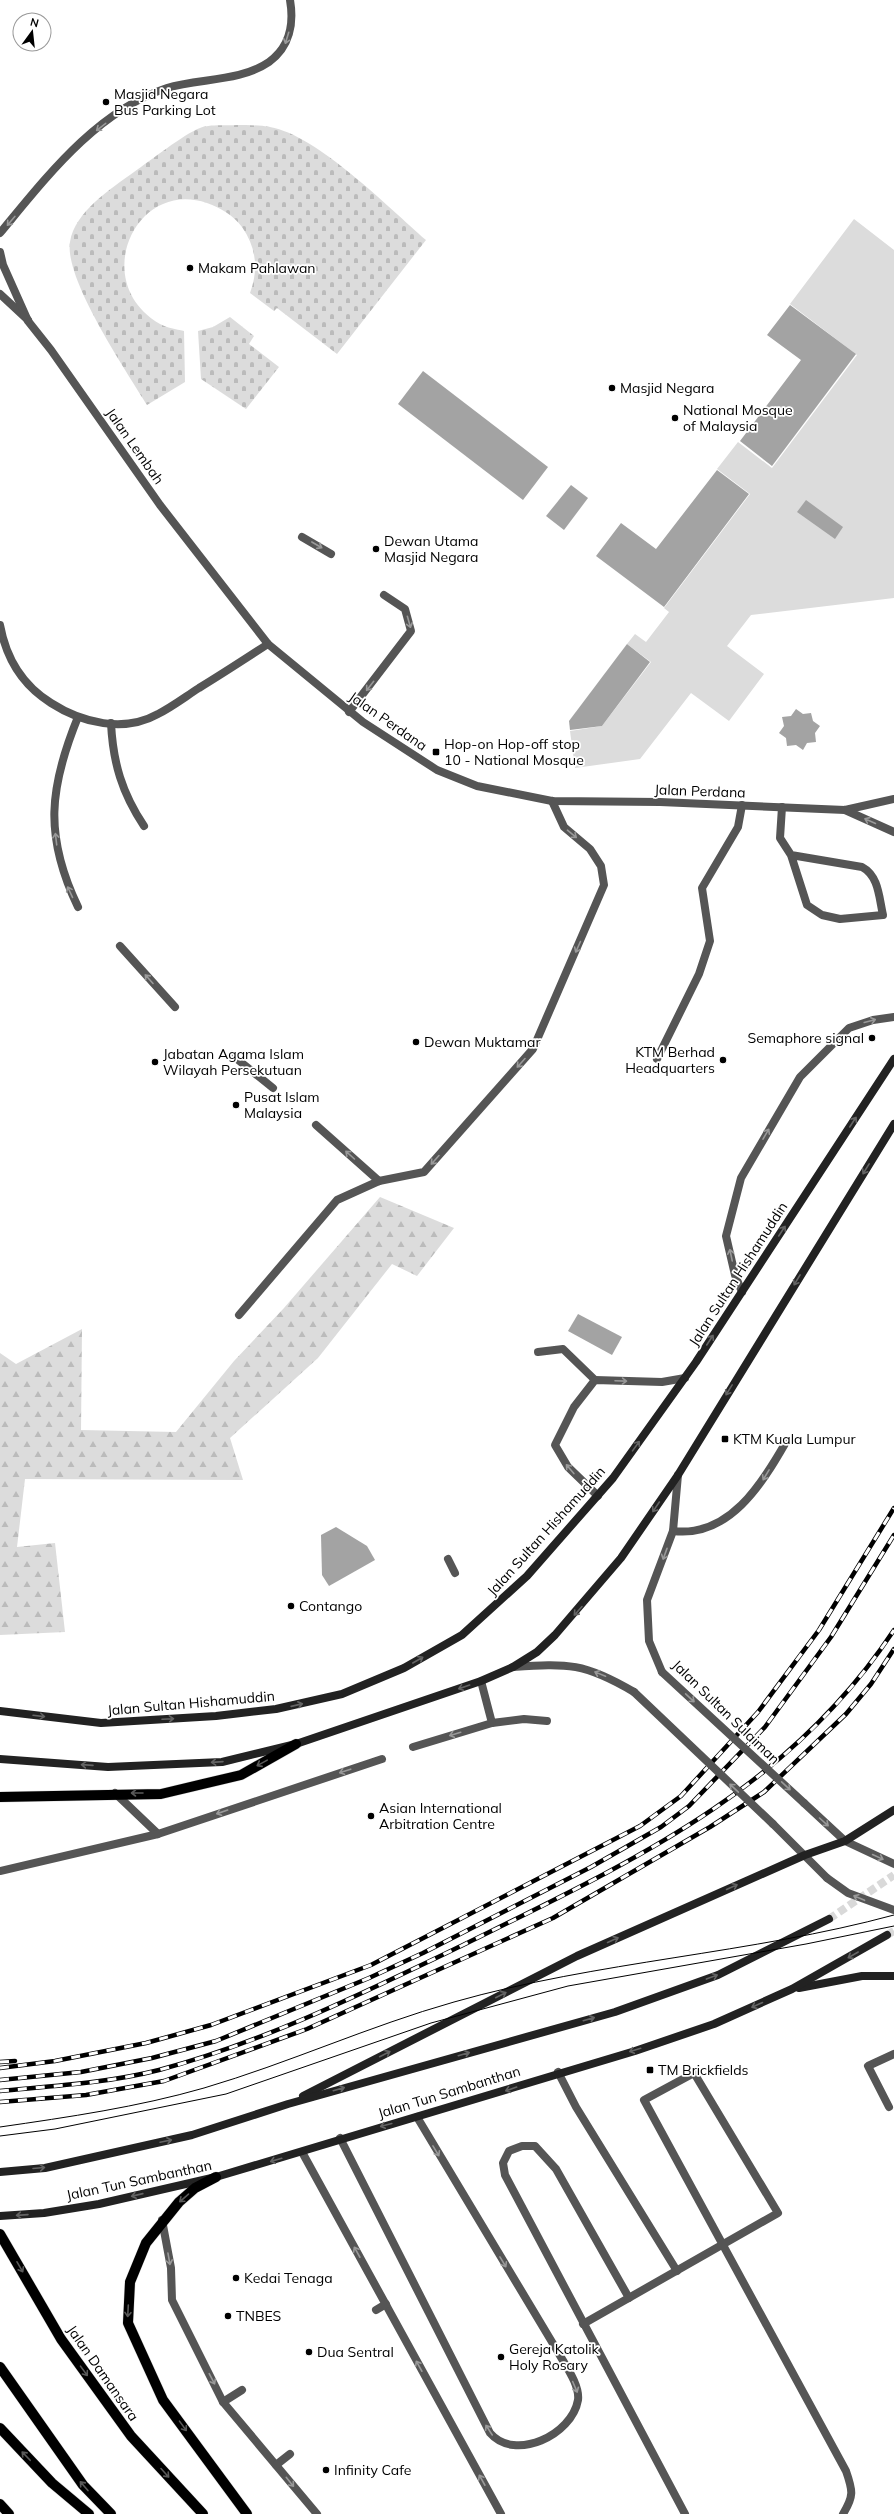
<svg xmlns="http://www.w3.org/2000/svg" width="894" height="2514" viewBox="0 0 894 2514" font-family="Mulish,sans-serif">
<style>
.forest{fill:url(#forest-firs)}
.cemetery{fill:url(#cemetery-stones)}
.park{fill:#dcdcdc}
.water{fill:#a3a3a3}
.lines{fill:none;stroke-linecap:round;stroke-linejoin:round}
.secondary-tunnel{stroke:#d9d9d9;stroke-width:8;stroke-dasharray:8 4;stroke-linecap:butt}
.primary-casing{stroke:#dbdbdb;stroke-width:11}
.service{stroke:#555;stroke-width:8}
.minor{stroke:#555;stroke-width:8}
.tertiary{stroke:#555;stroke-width:8}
.secondary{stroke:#222;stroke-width:8}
.primary{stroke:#000;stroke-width:10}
.tram{stroke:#000;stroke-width:1}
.rail-casing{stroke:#000;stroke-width:4.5}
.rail{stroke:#fff;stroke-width:3;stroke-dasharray:9;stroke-linecap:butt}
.tertiary-bridge{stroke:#555;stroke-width:8}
.oneway{stroke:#999}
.oneway2{stroke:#646464}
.oneway3{stroke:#595959}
.poi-dot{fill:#000;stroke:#fff;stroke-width:1.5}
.labels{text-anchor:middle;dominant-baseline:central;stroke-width:3.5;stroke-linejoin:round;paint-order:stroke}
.poi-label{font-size:14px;fill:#000;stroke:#fff;text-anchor:start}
.street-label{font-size:14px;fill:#000;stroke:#fff}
</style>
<defs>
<pattern id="forest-firs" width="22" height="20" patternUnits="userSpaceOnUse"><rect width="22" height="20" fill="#dcdcdc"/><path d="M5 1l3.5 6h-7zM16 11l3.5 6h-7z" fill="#bbb"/></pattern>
<pattern id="cemetery-stones" width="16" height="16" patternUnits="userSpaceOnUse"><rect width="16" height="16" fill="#dcdcdc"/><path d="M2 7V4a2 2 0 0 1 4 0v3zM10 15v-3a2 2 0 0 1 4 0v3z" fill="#bbb"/></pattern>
</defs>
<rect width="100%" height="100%" fill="#fff"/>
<polygon class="forest" points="380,1197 454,1228 417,1276 392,1264 318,1358 230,1438 243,1480 25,1479 17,1547 55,1543 65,1632 0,1635 0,1353 16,1364 82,1329 81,1430 176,1432 234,1361 284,1308"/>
<g class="cemetery">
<path d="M 236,125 C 247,125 259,125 270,127 C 317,135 389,208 426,240 L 337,354 L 277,308 L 274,311 L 250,293 C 259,269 256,247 242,227 C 233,215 221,208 207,203 C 136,178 88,282 160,324 C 167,328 176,329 184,331 L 185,382 L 147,405 C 127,372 64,279 70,242 C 75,211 111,189 134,172 C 150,161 184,134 200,128 C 210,124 225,126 236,125 Z"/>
<polygon points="230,317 254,336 249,344 279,367 246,409 201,379 198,331 213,327"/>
</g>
<polygon class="park" points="854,219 894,250 894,598 751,615 727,646 764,674 729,721 691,693 640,759 575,768 570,731 602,726 651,662 627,644 635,634 646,642 669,612 664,608 750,494 717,469 738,442 772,468 857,355 790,304"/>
<g class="water">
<polygon points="790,305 856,354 772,466 740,441 801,360 767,335"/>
<polygon points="423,371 548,467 523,500 398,404"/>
<polygon points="717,470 749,494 664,607 596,556 621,523 656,549"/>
<polygon points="571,485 588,498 564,530 546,516"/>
<polygon points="806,500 843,527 835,539 797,512"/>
<polygon points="627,644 650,662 602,726 570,730 569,721"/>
<polygon points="796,709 803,714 811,713 813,721 820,726 815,733 816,742 807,743 803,750 796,745 787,746 786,738 779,733 784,726 782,717 791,716"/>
<polygon points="578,1314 622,1337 612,1355 568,1331"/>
<polygon points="336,1527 367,1546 375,1560 329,1586 322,1575 321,1535"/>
</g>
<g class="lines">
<g class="secondary-tunnel">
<polyline points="829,1919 894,1875"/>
<polyline points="887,1935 894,1931"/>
</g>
<g class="primary-casing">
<g id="primary">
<polyline points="0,1797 161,1794 241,1775 296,1744"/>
<polyline points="216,2177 195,2188 179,2202 146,2243 130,2282 128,2323 163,2400 247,2514"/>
<polyline points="0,2234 61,2339 131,2436 203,2514"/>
<polyline points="0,2367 83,2485 111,2514"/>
<polyline points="0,2428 52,2483 89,2514"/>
<polyline points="0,2504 9,2514"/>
</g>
</g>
<g class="service">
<path d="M 0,233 C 45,179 96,111 167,88 C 199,78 240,82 269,62 C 290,47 294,23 290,0"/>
<polyline points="0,294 28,320"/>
<polyline points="302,537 331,554"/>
<polyline points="349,712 411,631 405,609 384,595"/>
<path d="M 111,723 C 113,763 122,793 144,826"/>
<path d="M 782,807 L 780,838 L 791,855 L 807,905 L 822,915 L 840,919 L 883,915 C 879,898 879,876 862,867 L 791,855"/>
<path d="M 78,907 C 44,836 49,788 78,717"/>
<polyline points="120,946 175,1007"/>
<polyline points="232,1055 273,1088"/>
<polyline points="657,1059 699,974 710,941 702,888 738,827 742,805"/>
<polyline points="316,1125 379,1181"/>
<polyline points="742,1292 735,1275 726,1236 741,1178 800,1077 849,1028 873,1020 894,1017"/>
<polyline points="239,1315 337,1200 379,1181 424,1172 533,1049 604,885 601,866 590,849 564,827 552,801"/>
<polyline points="538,1352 563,1349 595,1380"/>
<polyline points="598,1496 568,1467 555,1445 574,1407 595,1380 662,1382 685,1378"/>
<path d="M 673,1531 C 729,1538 762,1484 786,1442"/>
<polyline points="448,1559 455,1573"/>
<polyline points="492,1723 524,1719 547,1721"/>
<polyline points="413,1747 492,1723 481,1681"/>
<polyline points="115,1793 158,1834"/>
<polyline points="0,1871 158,1834 382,1759"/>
<polyline points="558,2072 576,2107 677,2271"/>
<polyline points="889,2107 868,2066 894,2054"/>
<path d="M 340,2138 L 490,2433 C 515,2462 572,2435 578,2400 C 580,2385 565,2365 558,2352 L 417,2117"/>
<polyline points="302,2152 501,2514"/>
<polyline points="162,2220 171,2268 172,2300 223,2402 317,2514"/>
<polyline points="629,2298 556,2169 535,2146 522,2146 509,2151 503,2163 505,2175 685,2514"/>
<polyline points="376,2310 386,2304"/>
<path d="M 583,2324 L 778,2213 L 694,2073 L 644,2100 L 846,2471 C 853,2491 854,2496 843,2514"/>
<polyline points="223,2402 242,2390"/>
<polyline points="276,2465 290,2454"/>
</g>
<g class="minor">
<polyline points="0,252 3,265 28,321 51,350 160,505 268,644 363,722 437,770 477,786 552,801 660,802 845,810 894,799"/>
<path d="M 0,625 C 6,658 22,685 51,703 C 82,723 124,733 158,714 C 172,707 185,697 199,688 C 222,674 245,659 268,644"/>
<polyline points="845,810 894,832"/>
</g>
<g class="tertiary">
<path d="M 513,1667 C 568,1663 585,1663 634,1692"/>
<polyline points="662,1672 649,1641 647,1600 673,1531 678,1475"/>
<polyline points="804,1803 845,1841 894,1864"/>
<polyline points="773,1824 827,1878"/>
</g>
<g class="secondary">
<polyline points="0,1711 101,1723 216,1716 276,1709 342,1694 404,1668 462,1635 527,1576 613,1478 696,1362 894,1059"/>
<polyline points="0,1759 108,1767 222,1762 296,1744 481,1681 513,1667 537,1652 555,1635 621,1558 678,1475 894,1124"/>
<polyline points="799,1988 862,1976 894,1976"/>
<polyline points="303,2096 577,1956 805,1855 845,1841 894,1810"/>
<polyline points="0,2172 45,2168 192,2135 288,2104 615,2012 718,1975 829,1919"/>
<polyline points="0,2216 44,2213 99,2204 216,2177 635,2051 714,2024 792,1989 887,1935"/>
</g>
<use href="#primary" class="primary"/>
<g class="tram">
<path d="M 0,2127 C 69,2117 138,2107 204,2088 C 289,2063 369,2026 454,2002 C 598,1961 750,1954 894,1915"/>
<polyline points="0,2136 55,2129 226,2094 431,2023 568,1986 806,1944 894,1926"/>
</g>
<g class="rail-casing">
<g id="rail">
<polyline points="0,2062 15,2061"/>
<polyline points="0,2068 55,2061 146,2043 211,2025 371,1965 640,1826 681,1796 758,1712 819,1630 894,1508"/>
<polyline points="0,2080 81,2072 152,2058 216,2041 369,1978 423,1953 591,1867 661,1827 689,1806 765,1727 831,1637 894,1535"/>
<path d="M 0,2091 C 53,2086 108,2083 159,2070 C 264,2042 363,1993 461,1946 C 629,1863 787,1792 894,1630"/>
<polyline points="0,2102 86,2095 164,2081 307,2029 553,1918 710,1827 764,1792 846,1714 871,1684 894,1649"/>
</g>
</g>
<use href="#rail" class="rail"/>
<g class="tertiary-bridge">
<polyline points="662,1672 804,1803"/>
<polyline points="634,1692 773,1824"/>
<polyline points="827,1878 848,1893 894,1910"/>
</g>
</g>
<defs><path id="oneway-shaft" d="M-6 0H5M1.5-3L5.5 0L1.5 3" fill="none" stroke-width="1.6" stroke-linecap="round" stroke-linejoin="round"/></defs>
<g class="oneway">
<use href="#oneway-shaft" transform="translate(287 38) rotate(107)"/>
<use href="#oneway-shaft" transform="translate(101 127) rotate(142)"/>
<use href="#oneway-shaft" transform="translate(11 221) rotate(130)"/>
<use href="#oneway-shaft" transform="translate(317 545) rotate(30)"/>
<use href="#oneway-shaft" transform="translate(409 622) rotate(74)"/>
<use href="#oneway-shaft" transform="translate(370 686) rotate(128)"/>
<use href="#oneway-shaft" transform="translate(870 821) rotate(-156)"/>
<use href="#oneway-shaft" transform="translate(572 834) rotate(40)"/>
<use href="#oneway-shaft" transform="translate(56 839) rotate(-97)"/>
<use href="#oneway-shaft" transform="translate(70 892) rotate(-115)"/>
<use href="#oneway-shaft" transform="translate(578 947) rotate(114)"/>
<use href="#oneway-shaft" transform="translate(149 979) rotate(-132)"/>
<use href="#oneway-shaft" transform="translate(870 1021) rotate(-15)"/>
<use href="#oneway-shaft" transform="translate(521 1063) rotate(132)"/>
<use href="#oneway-shaft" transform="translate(766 1134) rotate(-60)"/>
<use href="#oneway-shaft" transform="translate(350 1155) rotate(-138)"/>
<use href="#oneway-shaft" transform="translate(435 1160) rotate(132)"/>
<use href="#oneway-shaft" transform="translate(731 1255) rotate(-102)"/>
<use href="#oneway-shaft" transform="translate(621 1381) rotate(2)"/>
<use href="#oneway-shaft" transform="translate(570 1469) rotate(-130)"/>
<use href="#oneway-shaft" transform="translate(766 1475) rotate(121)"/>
<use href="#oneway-shaft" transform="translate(665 1554) rotate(110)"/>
<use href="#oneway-shaft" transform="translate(600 1674) rotate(-158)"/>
<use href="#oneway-shaft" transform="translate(690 1698) rotate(43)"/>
<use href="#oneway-shaft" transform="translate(455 1734) rotate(163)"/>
<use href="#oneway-shaft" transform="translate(345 1771) rotate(162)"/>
<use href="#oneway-shaft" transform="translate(786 1786) rotate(43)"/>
<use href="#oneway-shaft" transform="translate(734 1788) rotate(-137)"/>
<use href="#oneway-shaft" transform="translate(222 1812) rotate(161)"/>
<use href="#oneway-shaft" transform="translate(824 1822) rotate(42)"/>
<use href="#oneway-shaft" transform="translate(878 1857) rotate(25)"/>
<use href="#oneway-shaft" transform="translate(859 1898) rotate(-157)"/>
<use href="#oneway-shaft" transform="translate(436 2151) rotate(59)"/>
<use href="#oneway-shaft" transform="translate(357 2252) rotate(-119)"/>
<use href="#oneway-shaft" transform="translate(169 2259) rotate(80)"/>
<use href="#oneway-shaft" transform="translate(503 2262) rotate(59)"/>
<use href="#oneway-shaft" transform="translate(419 2366) rotate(-119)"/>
<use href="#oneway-shaft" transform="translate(212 2379) rotate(62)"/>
<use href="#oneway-shaft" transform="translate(575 2387) rotate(67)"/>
<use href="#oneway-shaft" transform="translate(489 2430) rotate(-123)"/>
<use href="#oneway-shaft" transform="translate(482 2480) rotate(-119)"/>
<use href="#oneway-shaft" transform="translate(290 2482) rotate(51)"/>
</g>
<g class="oneway2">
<use href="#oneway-shaft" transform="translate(853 1122) rotate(-57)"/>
<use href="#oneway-shaft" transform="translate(866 1169) rotate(122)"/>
<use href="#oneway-shaft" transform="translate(782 1231) rotate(-57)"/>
<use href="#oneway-shaft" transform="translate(797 1280) rotate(121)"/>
<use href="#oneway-shaft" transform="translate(710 1340) rotate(-57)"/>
<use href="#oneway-shaft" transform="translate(729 1390) rotate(122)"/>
<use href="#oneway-shaft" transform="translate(636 1446) rotate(-54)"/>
<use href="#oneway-shaft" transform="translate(656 1507) rotate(124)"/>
<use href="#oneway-shaft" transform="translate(578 1611) rotate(132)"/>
<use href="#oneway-shaft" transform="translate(418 1660) rotate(-30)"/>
<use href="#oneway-shaft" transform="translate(464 1687) rotate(161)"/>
<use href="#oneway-shaft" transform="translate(297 1705) rotate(-13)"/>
<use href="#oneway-shaft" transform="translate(39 1716) rotate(7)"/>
<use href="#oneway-shaft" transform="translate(168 1719) rotate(-3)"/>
<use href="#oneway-shaft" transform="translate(217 1762) rotate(176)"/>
<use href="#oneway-shaft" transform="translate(87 1765) rotate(-176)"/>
<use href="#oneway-shaft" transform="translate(732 1887) rotate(-24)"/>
<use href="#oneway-shaft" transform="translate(613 1940) rotate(-24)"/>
<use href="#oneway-shaft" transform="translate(853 1955) rotate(150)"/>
<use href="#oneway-shaft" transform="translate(712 1977) rotate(-20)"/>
<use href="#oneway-shaft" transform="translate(501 1995) rotate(-27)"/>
<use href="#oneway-shaft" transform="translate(757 2005) rotate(156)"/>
<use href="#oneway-shaft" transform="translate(589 2019) rotate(-16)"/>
<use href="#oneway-shaft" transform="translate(635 2050) rotate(163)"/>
<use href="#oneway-shaft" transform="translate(385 2054) rotate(-27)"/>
<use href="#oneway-shaft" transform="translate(464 2054) rotate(-16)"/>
<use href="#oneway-shaft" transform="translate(339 2089) rotate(-16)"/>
<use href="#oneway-shaft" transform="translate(511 2089) rotate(161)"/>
<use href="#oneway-shaft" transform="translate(386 2125) rotate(165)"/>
<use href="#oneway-shaft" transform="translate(166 2141) rotate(-12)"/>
<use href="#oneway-shaft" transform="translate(276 2160) rotate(164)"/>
<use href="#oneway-shaft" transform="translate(39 2168) rotate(-5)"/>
<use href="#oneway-shaft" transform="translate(137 2195) rotate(167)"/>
<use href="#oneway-shaft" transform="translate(22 2215) rotate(176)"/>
</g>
<g class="oneway3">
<use href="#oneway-shaft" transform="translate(262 1763) rotate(151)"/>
<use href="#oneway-shaft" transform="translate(137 1793) rotate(-180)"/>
<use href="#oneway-shaft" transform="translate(184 2198) rotate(139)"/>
<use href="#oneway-shaft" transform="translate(20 2267) rotate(60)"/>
<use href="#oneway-shaft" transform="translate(128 2311) rotate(93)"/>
<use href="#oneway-shaft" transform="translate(84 2371) rotate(54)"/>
<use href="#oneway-shaft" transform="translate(183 2426) rotate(54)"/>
<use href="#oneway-shaft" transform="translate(26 2456) rotate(-134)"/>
<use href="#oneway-shaft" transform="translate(165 2473) rotate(48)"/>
<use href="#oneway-shaft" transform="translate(84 2486) rotate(-131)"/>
</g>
<g class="poi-dot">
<circle cx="106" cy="102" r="4"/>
<circle cx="190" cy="268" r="4"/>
<circle cx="612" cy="388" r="4"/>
<circle cx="675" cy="418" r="4"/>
<circle cx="376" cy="549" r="4"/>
<rect x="432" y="748" width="8" height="8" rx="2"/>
<circle cx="872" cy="1038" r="4"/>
<circle cx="416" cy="1042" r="4"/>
<circle cx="723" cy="1060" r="4"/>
<circle cx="155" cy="1062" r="4"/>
<circle cx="236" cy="1105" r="4"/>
<rect x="721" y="1435" width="8" height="8" rx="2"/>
<circle cx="291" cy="1606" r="4"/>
<circle cx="371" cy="1816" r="4"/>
<rect x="646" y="2066" width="8" height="8" rx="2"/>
<circle cx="236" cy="2278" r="4"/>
<circle cx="228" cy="2316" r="4"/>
<circle cx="309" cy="2352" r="4"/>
<circle cx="501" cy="2357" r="4"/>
<circle cx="326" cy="2470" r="4"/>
</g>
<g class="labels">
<g class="poi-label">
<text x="114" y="94">Masjid Negara<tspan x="114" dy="16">Bus Parking Lot</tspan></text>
<text x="198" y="268">Makam Pahlawan</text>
<text x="620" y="388">Masjid Negara</text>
<text x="683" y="410">National Mosque<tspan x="683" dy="16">of Malaysia</tspan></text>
<text x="384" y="541">Dewan Utama<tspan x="384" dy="16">Masjid Negara</tspan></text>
<text x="444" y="744">Hop-on Hop-off stop<tspan x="444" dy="16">10 - National Mosque</tspan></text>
<text x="864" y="1038" text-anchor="end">Semaphore signal</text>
<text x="424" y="1042">Dewan Muktamar</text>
<text x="715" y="1052" text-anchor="end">KTM Berhad<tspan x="715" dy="16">Headquarters</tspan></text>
<text x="163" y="1054">Jabatan Agama Islam<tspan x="163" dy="16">Wilayah Persekutuan</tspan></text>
<text x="244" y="1097">Pusat Islam<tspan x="244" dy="16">Malaysia</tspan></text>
<text x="733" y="1439">KTM Kuala Lumpur</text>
<text x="299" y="1606">Contango</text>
<text x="379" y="1808">Asian International<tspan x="379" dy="16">Arbitration Centre</tspan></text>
<text x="658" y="2070">TM Brickfields</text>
<text x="244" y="2278">Kedai Tenaga</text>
<text x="236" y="2316">TNBES</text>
<text x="509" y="2349">Gereja Katolik<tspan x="509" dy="16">Holy Rosary</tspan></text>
<text x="317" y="2352">Dua Sentral</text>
<text x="334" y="2470">Infinity Cafe</text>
</g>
<g class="street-label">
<text transform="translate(135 446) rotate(55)">Jalan Lembah</text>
<text transform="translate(388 721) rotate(35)">Jalan Perdana</text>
<text transform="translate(700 791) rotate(2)">Jalan Perdana</text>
<text transform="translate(738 1274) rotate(-57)">Jalan Sultan Hishamuddin</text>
<text transform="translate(546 1531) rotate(-48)">Jalan Sultan Hishamuddin</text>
<text transform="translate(191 1703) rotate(-5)">Jalan Sultan Hishamuddin</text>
<text transform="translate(726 1712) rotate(44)">Jalan Sultan Sulaiman</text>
<text transform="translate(449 2092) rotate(-17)">Jalan Tun Sambanthan</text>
<text transform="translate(139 2180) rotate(-12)">Jalan Tun Sambanthan</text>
<text transform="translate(103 2373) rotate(55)">Jalan Damansara</text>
</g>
</g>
<g transform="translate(32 32) rotate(15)"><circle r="19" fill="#ffffff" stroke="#999999"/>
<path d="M0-3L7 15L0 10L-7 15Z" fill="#000000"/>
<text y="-6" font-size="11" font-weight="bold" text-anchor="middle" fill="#000000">N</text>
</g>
</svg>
